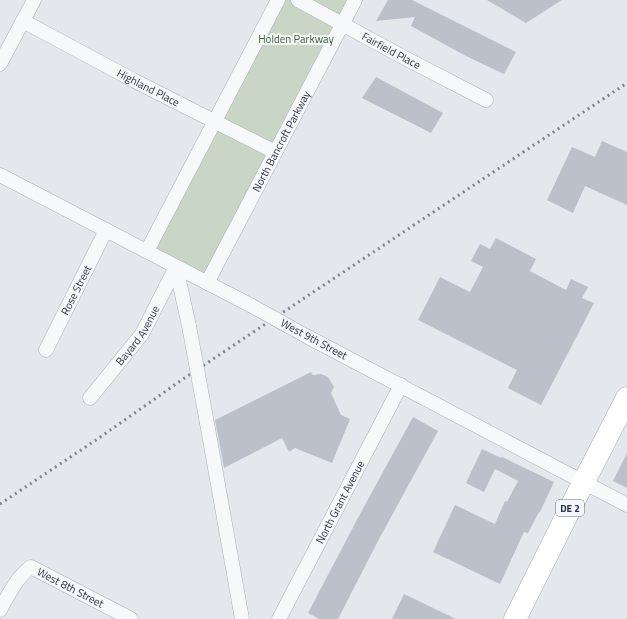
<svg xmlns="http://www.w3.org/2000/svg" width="627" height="619" viewBox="0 0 627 619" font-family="'Titillium Web',sans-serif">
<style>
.green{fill:#c9d6c5}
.building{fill:#bbc0ca}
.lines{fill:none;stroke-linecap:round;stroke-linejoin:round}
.street-casing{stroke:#a9aeb7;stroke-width:15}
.primary-casing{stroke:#a3abb8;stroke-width:23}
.street{stroke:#f7f8fa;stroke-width:14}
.primary{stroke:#fff;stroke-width:22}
.rail{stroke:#7d8696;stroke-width:3;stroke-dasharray:2 4;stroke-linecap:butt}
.street-bridge-casing{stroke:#a9aeb7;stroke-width:15;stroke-linecap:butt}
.street-bridge{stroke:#f7f8fa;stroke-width:14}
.labels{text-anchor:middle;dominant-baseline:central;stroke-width:4;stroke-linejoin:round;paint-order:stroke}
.shield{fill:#f4f6f9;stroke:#676e7b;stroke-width:1}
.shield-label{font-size:10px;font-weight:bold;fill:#2b3445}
.park-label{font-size:11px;fill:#3f6138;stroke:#f4f6f9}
.street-label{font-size:11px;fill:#2b3445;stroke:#f4f6f9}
</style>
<rect width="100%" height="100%" fill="#e4e7ec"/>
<polygon class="green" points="278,0 355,0 207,283 147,251"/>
<g class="building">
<polygon points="388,0 412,0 516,52 504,74 466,56 411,26 415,17 376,21"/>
<polygon points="487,0 562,0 526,23"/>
<polygon points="376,77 443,113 431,133 362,98"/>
<polygon points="602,141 627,152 627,205 585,186 573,213 547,200 572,147 595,157"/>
<polygon points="496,238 536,259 530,271 566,290 571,279 588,287 582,298 594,303 541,405 508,388 517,370 418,320 440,277 470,292 483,267 471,261 480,244 490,249"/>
<polygon points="311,372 313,375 321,374 328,377 334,387 331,393 341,415 350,419 332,463 295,448 289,452 282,438 224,468 215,420"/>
<polygon points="413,417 438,431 379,539 338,619 319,619 308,613 359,516"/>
<polygon points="482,449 501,458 502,457 554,482 540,512 539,512 528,533 524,532 500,584 433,552 455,505 495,524 505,501 507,502 518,481 495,469 484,492 466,483"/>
<polygon points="627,453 627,488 613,481"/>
<polygon points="404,594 456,619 392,619"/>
</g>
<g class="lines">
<g class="street-casing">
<g id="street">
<path id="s1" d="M 298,0 L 401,56 L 486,100"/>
<path id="s2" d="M 23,21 L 133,80 L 275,152"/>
<polyline points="0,64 34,0"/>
<polyline points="0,175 252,306"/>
<polyline points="147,251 278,0"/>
<polyline points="176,267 189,326"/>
<path id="s3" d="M 207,283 L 355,0"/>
<polyline points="308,337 627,505"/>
<path id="s4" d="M 46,350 L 106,230"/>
<path id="s5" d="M 90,398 L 142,334 L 176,267"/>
<polyline points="207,423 242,619"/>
<path id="s6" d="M 0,610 C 9,594 16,578 31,567 L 131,619"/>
<path id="s7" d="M 279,619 L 401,385"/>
</g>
</g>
<g class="primary-casing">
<polyline id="primary" points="515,619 577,495 627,398"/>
</g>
<use href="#street" class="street"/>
<use href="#primary" class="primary"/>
<polyline class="rail" points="0,504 99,438 186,377 627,83"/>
<g class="street-bridge-casing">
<g id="street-bridge">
<polyline points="252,306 308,337"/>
<polyline points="189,326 207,423"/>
</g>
</g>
<use href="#street-bridge" class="street-bridge"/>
</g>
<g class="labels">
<rect class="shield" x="556" y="500" width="28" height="16" rx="3"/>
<g class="shield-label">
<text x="570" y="508">DE 2</text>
</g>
<g class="park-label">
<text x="296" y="39">Holden Parkway</text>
</g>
<g class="street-label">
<text stroke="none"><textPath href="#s1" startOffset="106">Fairfield Place</textPath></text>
<text stroke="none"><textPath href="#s2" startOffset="142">Highland Place</textPath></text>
<text stroke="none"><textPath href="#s3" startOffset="160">North Bancroft Parkway</textPath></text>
<text stroke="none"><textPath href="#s4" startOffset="67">Rose Street</textPath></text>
<text stroke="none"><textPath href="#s5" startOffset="79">Bayard Avenue</textPath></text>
<text transform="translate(314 339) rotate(28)">West 9th Street</text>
<text stroke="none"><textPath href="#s7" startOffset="132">North Grant Avenue</textPath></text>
<text stroke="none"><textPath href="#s6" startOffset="98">West 8th Street</textPath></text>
</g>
</g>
</svg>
